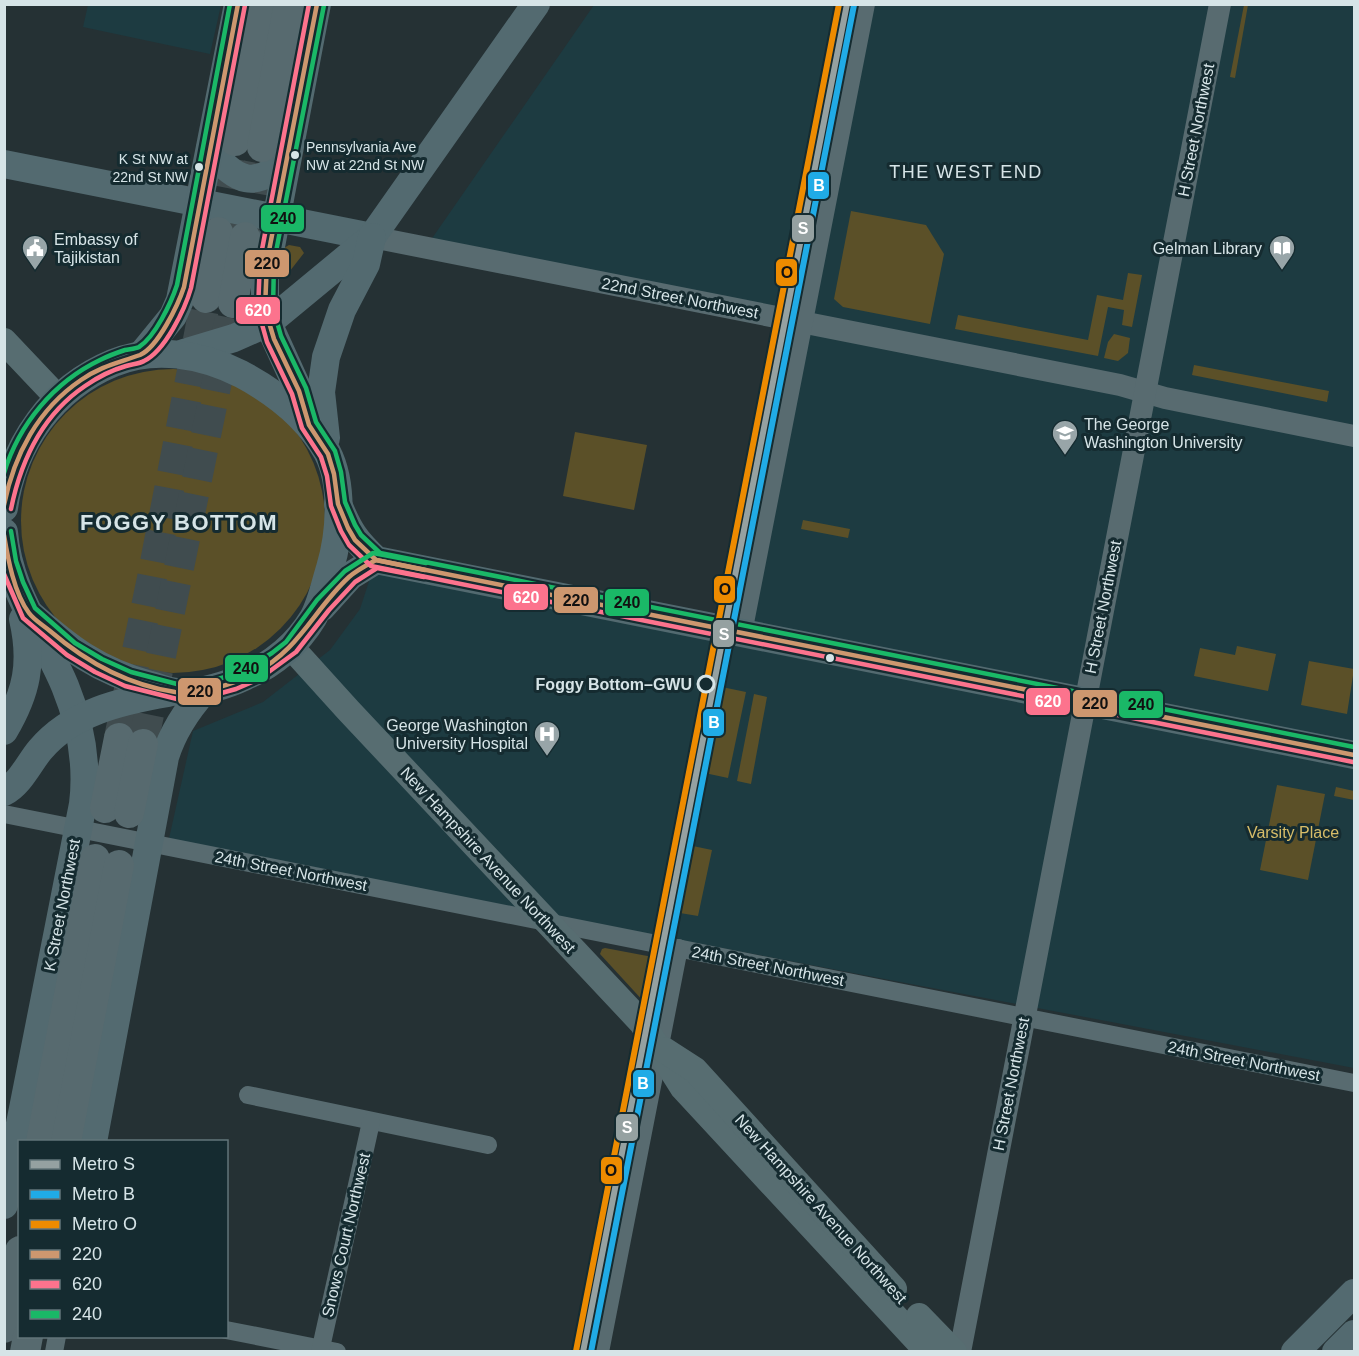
<svg xmlns="http://www.w3.org/2000/svg" width="1359" height="1356" viewBox="0 0 1359 1356" font-family="Arial,sans-serif">
<style>
.built{fill:#1d3b41}
.green{fill:#5b5028}
.lines{fill:none;stroke-linecap:round;stroke-linejoin:round}
.trunk-tunnel{stroke:#404c4f;stroke-width:30;stroke-dasharray:30 15;stroke-linecap:butt}
.minor{stroke:#586b70;stroke-width:18}
.tertiary{stroke:#586b70;stroke-width:22}
.secondary{stroke:#576d71;stroke-width:26}
.primary{stroke:#536a70;stroke-width:28}
.trunk{stroke:#576a6f;stroke-width:30}
.bus-1-casing{stroke:#152b30;stroke-width:9}
.bus-2-casing{stroke:#152b30;stroke-width:9}
.bus-3-casing{stroke:#152b30;stroke-width:9}
.bus-1{stroke:#cd976f;stroke-width:4.5}
.bus-2{stroke:#fc738d;stroke-width:4.5}
.bus-3{stroke:#1ab867;stroke-width:4.5}
.metro-1-casing{stroke:#152b30;stroke-width:10}
.metro-2-casing{stroke:#152b30;stroke-width:10}
.metro-3-casing{stroke:#152b30;stroke-width:10}
.metro-1{stroke:#95a1a1;stroke-width:6}
.metro-2{stroke:#20abe6;stroke-width:6}
.metro-3{stroke:#ed8b00;stroke-width:6}
.bus-dot{fill:#d6e4e7;stroke:#152b30;stroke-width:2}
.stop-dot{fill:#152b30;stroke:#d6e4e7;stroke-width:3}
.labels{text-anchor:middle;dominant-baseline:central;stroke-width:6;stroke-linejoin:round;paint-order:stroke}
.bus-label{font-size:14px;fill:#d6e4e7;stroke:#152b30;text-anchor:start}
.street-label{font-size:16px;fill:#d6e4e7;stroke:#152b30}
.poi-label{font-size:16px;fill:#d6e4e7;stroke:#152b30;text-anchor:start}
.stop-label{font-size:16px;font-weight:bold;fill:#d6e4e7;stroke:#152b30;text-anchor:end}
.park-label{font-size:16px;fill:#d7bd69;stroke:#152b30}
.neighbourhood-label{font-size:18px;letter-spacing:1.5px;fill:#d6e4e7;stroke:#152b30}
.district-label{font-size:22px;font-weight:bold;letter-spacing:1.5px;fill:#d6e4e7;stroke:#152b30}
.line-badge{stroke:#152b30;stroke-width:2}
.badge-label{font-size:16px;text-anchor:middle;font-weight:bold;fill:#fff}
.pale-badge-label{font-size:16px;text-anchor:middle;font-weight:bold;fill:#111}
</style>
<rect width="100%" height="100%" fill="#253134"/>
<g class="built">
<polygon points="88,5 88,4 221,5 210,54 83,27"/>
<polygon points="594,5 1354,5 1354,1068 168,843 193,731 263,702 330,650 360,609 376,560 740,633 802,323 426,247"/>
</g>
<g class="green">
<polygon points="1244,5 1248,5 1235,78 1230,77"/>
<polygon points="851,211 926,225 944,254 930,324 843,307 834,299"/>
<polygon points="289,245 300,247 304,253 286,276 281,278 279,277 284,248"/>
<polygon points="1128,273 1142,275 1132,327 1122,325 1124,310 1108,307 1098,356 955,329 958,315 1088,340 1097,295 1123,300"/>
<polygon points="1114,334 1130,338 1128,353 1118,361 1104,358 1108,342"/>
<polygon points="1194,365 1329,391 1327,402 1192,375"/>
<circle cx="173" cy="521" r="152"/>
<polygon points="575,432 647,445 634,510 563,496"/>
<polygon points="803,520 850,529 848,538 801,529"/>
<polygon points="1237,646 1276,654 1268,691 1194,676 1200,648 1235,655"/>
<polygon points="1309,661 1354,669 1347,714 1301,705"/>
<polygon points="717,686 746,692 728,778 700,772"/>
<polygon points="754,694 767,697 751,784 737,781"/>
<polygon points="1277,785 1325,794 1308,880 1260,870"/>
<polygon points="1336,787 1354,791 1354,800 1334,796"/>
<polygon points="688,845 712,850 698,916 674,912"/>
<polygon points="605,948 658,958 661,965 653,1002 645,1003 600,954 602,949"/>
</g>
<g class="lines">
<g class="trunk-tunnel">
<polyline points="218,232 235,144"/>
<polyline points="245,237 261,151"/>
<polyline points="119,738 152,578 206,298"/>
<polyline points="143,744 233,303"/>
</g>
<g class="minor">
<polyline points="4,814 1354,1083"/>
<polyline points="248,1095 488,1145"/>
<polyline points="226,1330 337,1352"/>
<polyline points="54,1352 57,1336"/>
<polyline points="320,1352 371,1122"/>
<polyline points="600,1352 679,948"/>
</g>
<g class="tertiary">
<polyline points="372,237 1120,385 1165,398 1354,436"/>
<polyline points="741,633 864,4"/>
<polyline points="960,1352 1220,4"/>
</g>
<g class="secondary">
<polyline points="4,341 58,398"/>
<polyline points="291,647 348,710 642,1023 683,1088 928,1352"/>
<polyline points="664,1050 695,1070 894,1289"/>
<polyline points="919,1316 954,1352"/>
</g>
<g class="primary">
<path d="M 210,149 C 235,182 256,191 287,158"/>
<polyline points="4,164 372,237"/>
<polyline points="184,353 234,338 268,323 372,237 536,4"/>
<polyline points="142,354 173,316 180,300 238,4"/>
<polyline points="309,425 299,391 268,323 265,309 265,278 317,4"/>
<polyline points="326,438 321,392 326,357 342,310 366,264 372,237"/>
<path d="M 338,504 C 349,531 355,540 376,560 L 1354,755"/>
<path d="M 4,508 C 13,443 53,388 113,363 C 155,346 201,354 241,374 C 275,392 308,418 327,452 C 344,484 340,535 330,568 C 325,584 321,604 313,618 C 298,643 274,664 246,676 C 225,686 201,693 178,692 C 169,692 159,687 150,685 C 97,670 70,649 29,613"/>
<path d="M 4,532 C 8,589 44,636 65,686 C 81,725 88,763 83,804 L 4,1205"/>
<polyline points="322,607 350,576 376,560"/>
<path d="M 4,731 C 27,692 33,663 23,619"/>
<path d="M 4,792 C 20,784 29,763 40,750 C 72,712 121,701 168,693"/>
<path d="M 93,1142 L 165,757 C 173,731 187,710 205,690"/>
<polyline points="1295,1352 1354,1293"/>
<polyline points="1336,1352 1354,1334"/>
</g>
<g class="trunk">
<polyline points="235,141 262,4"/>
<polyline points="262,147 289,4"/>
<polyline points="206,298 218,232"/>
<polyline points="233,303 245,237"/>
<polyline points="105,808 119,738"/>
<polyline points="129,813 143,744"/>
<polyline points="41,1142 95,859"/>
<polyline points="66,1142 119,865"/>
<polyline points="4,1328 20,1251"/>
<polyline points="25,1352 28,1336"/>
</g>
<g class="bus-1-casing">
<g id="bus-1">
<polyline points="317,4 267,261 265,309 274,339 299,391 309,425 328,454 334,474 338,504 348,528 355,540 376,560 1354,755"/>
<path d="M 4,505 C 14,455 38,409 81,380 C 101,366 118,363 140,355 C 158,347 178,305 184,287 L 238,4"/>
<path d="M 4,535 C 8,559 14,593 29,613 C 34,620 43,625 50,631 C 85,661 128,685 175,692 C 200,695 232,685 254,673 C 299,651 314,609 349,577 C 357,570 367,565 376,560 L 425,570"/>
</g>
</g>
<g class="bus-2-casing">
<g id="bus-2">
<polyline points="309,4 260,260 258,310 267,342 292,394 302,428 321,457 327,476 331,506 341,531 349,545 371,566 1353,762"/>
<path d="M 11,509 C 21,460 42,415 85,386 C 98,377 112,370 126,366 C 132,364 139,364 144,361 C 165,351 185,309 191,288 L 245,5"/>
<polyline points="4,574 23,618 67,655 95,672 125,686 177,699 207,697 236,689 259,679 296,652 329,610 355,582 377,568 424,577"/>
</g>
</g>
<g class="bus-3-casing">
<g id="bus-3">
<polyline points="324,5 274,262 273,308 281,336 306,388 316,422 335,451 341,472 345,502 355,525 361,535 380,553 1354,747"/>
<path d="M 4,473 C 19,424 54,382 100,360 C 108,356 116,353 125,350 C 129,349 135,349 139,347 C 155,337 171,303 177,285 L 230,4"/>
<polyline points="11,531 16,561 23,582 35,608 75,643 102,659 131,672 177,684 204,683 232,675 251,666 272,653 286,642 317,600 345,571 373,553 426,563"/>
</g>
</g>
<use href="#bus-1" class="bus-1"/>
<use href="#bus-2" class="bus-2"/>
<use href="#bus-3" class="bus-3"/>
<g class="metro-1-casing">
<polyline id="metro-1" points="583,1352 847,4"/>
</g>
<g class="metro-2-casing">
<polyline id="metro-2" points="591,1352 854,5"/>
</g>
<g class="metro-3-casing">
<polyline id="metro-3" points="576,1351 839,4"/>
</g>
<use href="#metro-1" class="metro-1"/>
<use href="#metro-2" class="metro-2"/>
<use href="#metro-3" class="metro-3"/>
</g>
<defs>
<g id="civic-pin" transform="scale(1.35)"><path d="M0 17L-7.5 6A9.5 9.5 0 1 1 7.5 6Z" fill="#98a5a8" stroke="#152b30"/><path d="M-.6-6.5H3V-4.5H.6V-3L4-1V1h2V6H-6V1h2V-1L-.6-3ZM-1.2 2.5V6h2.4V2.5Z" fill="#fff"/></g>
<g id="library-pin" transform="scale(1.35)"><path d="M0 17L-7.5 6A9.5 9.5 0 1 1 7.5 6Z" fill="#98a5a8" stroke="#152b30"/><path d="M-6-4Q-3-5.5-.7-3.5V5Q-3 3-6 4ZM6-4Q3-5.5 .7-3.5V5Q3 3 6 4Z" fill="#fff"/></g>
<g id="university-pin" transform="scale(1.35)"><path d="M0 17L-7.5 6A9.5 9.5 0 1 1 7.5 6Z" fill="#98a5a8" stroke="#152b30"/><path d="M0-5L7-2L0 1L-7-2ZM-4 1L0 2.5L4 1V4Q0 6-4 4Z" fill="#fff"/></g>
<g id="hospital-pin" transform="scale(1.35)"><path d="M0 17L-7.5 6A9.5 9.5 0 1 1 7.5 6Z" fill="#98a5a8" stroke="#152b30"/><path d="M-5-5h3v3.5h4V-5h3V5h-3V1.5h-4V5h-3Z" fill="#fff"/></g>
</defs>
<g fill-rule="evenodd">
<use href="#civic-pin" x="35" y="248"/>
<use href="#library-pin" x="1282" y="248"/>
<use href="#university-pin" x="1065" y="433"/>
<use href="#hospital-pin" x="547" y="734"/>
</g>
<g class="bus-dot">
<circle cx="295" cy="155" r="5"/>
<circle cx="199" cy="167" r="5"/>
<circle cx="830" cy="658" r="5"/>
</g>
<circle class="stop-dot" cx="706" cy="684" r="8"/>
<g class="labels">
<g class="bus-label">
<text x="306" y="147">Pennsylvania Ave<tspan x="306" dy="18">NW at 22nd St NW</tspan></text>
<text x="188" y="159" text-anchor="end">K St NW at<tspan x="188" dy="18">22nd St NW</tspan></text>
</g>
<g class="street-label">
<text transform="translate(1196 130) rotate(-79)">H Street Northwest</text>
<text transform="translate(680 298) rotate(11)">22nd Street Northwest</text>
<text transform="translate(1103 607) rotate(-79)">H Street Northwest</text>
<text transform="translate(488 860) rotate(47)">New Hampshire Avenue Northwest</text>
<text transform="translate(291 871) rotate(11)">24th Street Northwest</text>
<text transform="translate(62 905) rotate(-79)">K Street Northwest</text>
<text transform="translate(768 966) rotate(11)">24th Street Northwest</text>
<text transform="translate(1244 1061) rotate(11)">24th Street Northwest</text>
<text transform="translate(1011 1084) rotate(-79)">H Street Northwest</text>
<text transform="translate(821 1209) rotate(48)">New Hampshire Avenue Northwest</text>
<text transform="translate(346 1235) rotate(-77)">Snows Court Northwest</text>
</g>
<g class="poi-label">
<text x="54" y="239">Embassy of<tspan x="54" dy="18">Tajikistan</tspan></text>
<text x="1262" y="248" text-anchor="end">Gelman Library</text>
<text x="1084" y="424">The George<tspan x="1084" dy="18">Washington University</tspan></text>
<text x="528" y="725" text-anchor="end">George Washington<tspan x="528" dy="18">University Hospital</tspan></text>
</g>
<g class="stop-label">
<text x="692" y="684">Foggy Bottom–GWU</text>
</g>
<g class="park-label">
<text x="1293" y="832">Varsity Place</text>
</g>
<g class="neighbourhood-label">
<text x="966" y="172">THE WEST END</text>
</g>
<g class="district-label">
<text x="179" y="522">FOGGY BOTTOM</text>
</g>
</g>
<g class="line-badge">
<rect x="807" y="171" width="23" height="29" rx="6" fill="#20abe6"/>
<rect x="260" y="204" width="45" height="29" rx="6" fill="#1ab867"/>
<rect x="791" y="214" width="24" height="29" rx="6" fill="#95a1a1"/>
<rect x="244" y="249" width="46" height="29" rx="6" fill="#cd976f"/>
<rect x="775" y="258" width="23" height="29" rx="6" fill="#ed8b00"/>
<rect x="235" y="296" width="46" height="29" rx="6" fill="#fc738d"/>
<rect x="713" y="575" width="23" height="29" rx="6" fill="#ed8b00"/>
<rect x="503" y="583" width="46" height="28" rx="6" fill="#fc738d"/>
<rect x="553" y="586" width="46" height="28" rx="6" fill="#cd976f"/>
<rect x="604" y="588" width="46" height="29" rx="6" fill="#1ab867"/>
<rect x="712" y="619" width="23" height="29" rx="6" fill="#95a1a1"/>
<rect x="224" y="654" width="45" height="29" rx="6" fill="#1ab867"/>
<rect x="177" y="677" width="45" height="29" rx="6" fill="#cd976f"/>
<rect x="1025" y="687" width="46" height="29" rx="6" fill="#fc738d"/>
<rect x="1072" y="689" width="46" height="29" rx="6" fill="#cd976f"/>
<rect x="1118" y="690" width="46" height="29" rx="6" fill="#1ab867"/>
<rect x="702" y="708" width="23" height="29" rx="6" fill="#20abe6"/>
<rect x="632" y="1069" width="23" height="29" rx="6" fill="#20abe6"/>
<rect x="615" y="1113" width="24" height="29" rx="6" fill="#95a1a1"/>
<rect x="600" y="1156" width="23" height="29" rx="6" fill="#ed8b00"/>
</g>
<g class="badge-label">
<text x="819" y="191">B</text>
<text x="803" y="234">S</text>
<text x="258" y="316">620</text>
<text x="526" y="603">620</text>
<text x="724" y="640">S</text>
<text x="1048" y="707">620</text>
<text x="714" y="728">B</text>
<text x="643" y="1089">B</text>
<text x="627" y="1133">S</text>
</g>
<g class="pale-badge-label">
<text x="283" y="224">240</text>
<text x="267" y="269">220</text>
<text x="787" y="278">O</text>
<text x="725" y="595">O</text>
<text x="576" y="606">220</text>
<text x="627" y="608">240</text>
<text x="246" y="674">240</text>
<text x="200" y="697">220</text>
<text x="1095" y="709">220</text>
<text x="1141" y="710">240</text>
<text x="611" y="1176">O</text>
</g>
<rect width="1359" height="1356" fill="none" stroke="#d6e4e7" stroke-width="12"/>
<rect x="18" y="1140" width="210" height="198" fill="#152b30" stroke="#627579" stroke-width="1.5"/>
<rect x="30" y="1160" width="30" height="9" fill="#95a1a1" stroke="#627579" stroke-width="1.5"/>
<text x="72" y="1170" font-size="18" fill="#d6e4e7">Metro S</text>
<rect x="30" y="1190" width="30" height="9" fill="#20abe6" stroke="#627579" stroke-width="1.5"/>
<text x="72" y="1200" font-size="18" fill="#d6e4e7">Metro B</text>
<rect x="30" y="1220" width="30" height="9" fill="#ed8b00" stroke="#627579" stroke-width="1.5"/>
<text x="72" y="1230" font-size="18" fill="#d6e4e7">Metro O</text>
<rect x="30" y="1250" width="30" height="9" fill="#cd976f" stroke="#627579" stroke-width="1.5"/>
<text x="72" y="1260" font-size="18" fill="#d6e4e7">220</text>
<rect x="30" y="1280" width="30" height="9" fill="#fc738d" stroke="#627579" stroke-width="1.5"/>
<text x="72" y="1290" font-size="18" fill="#d6e4e7">620</text>
<rect x="30" y="1310" width="30" height="9" fill="#1ab867" stroke="#627579" stroke-width="1.5"/>
<text x="72" y="1320" font-size="18" fill="#d6e4e7">240</text>
</svg>
